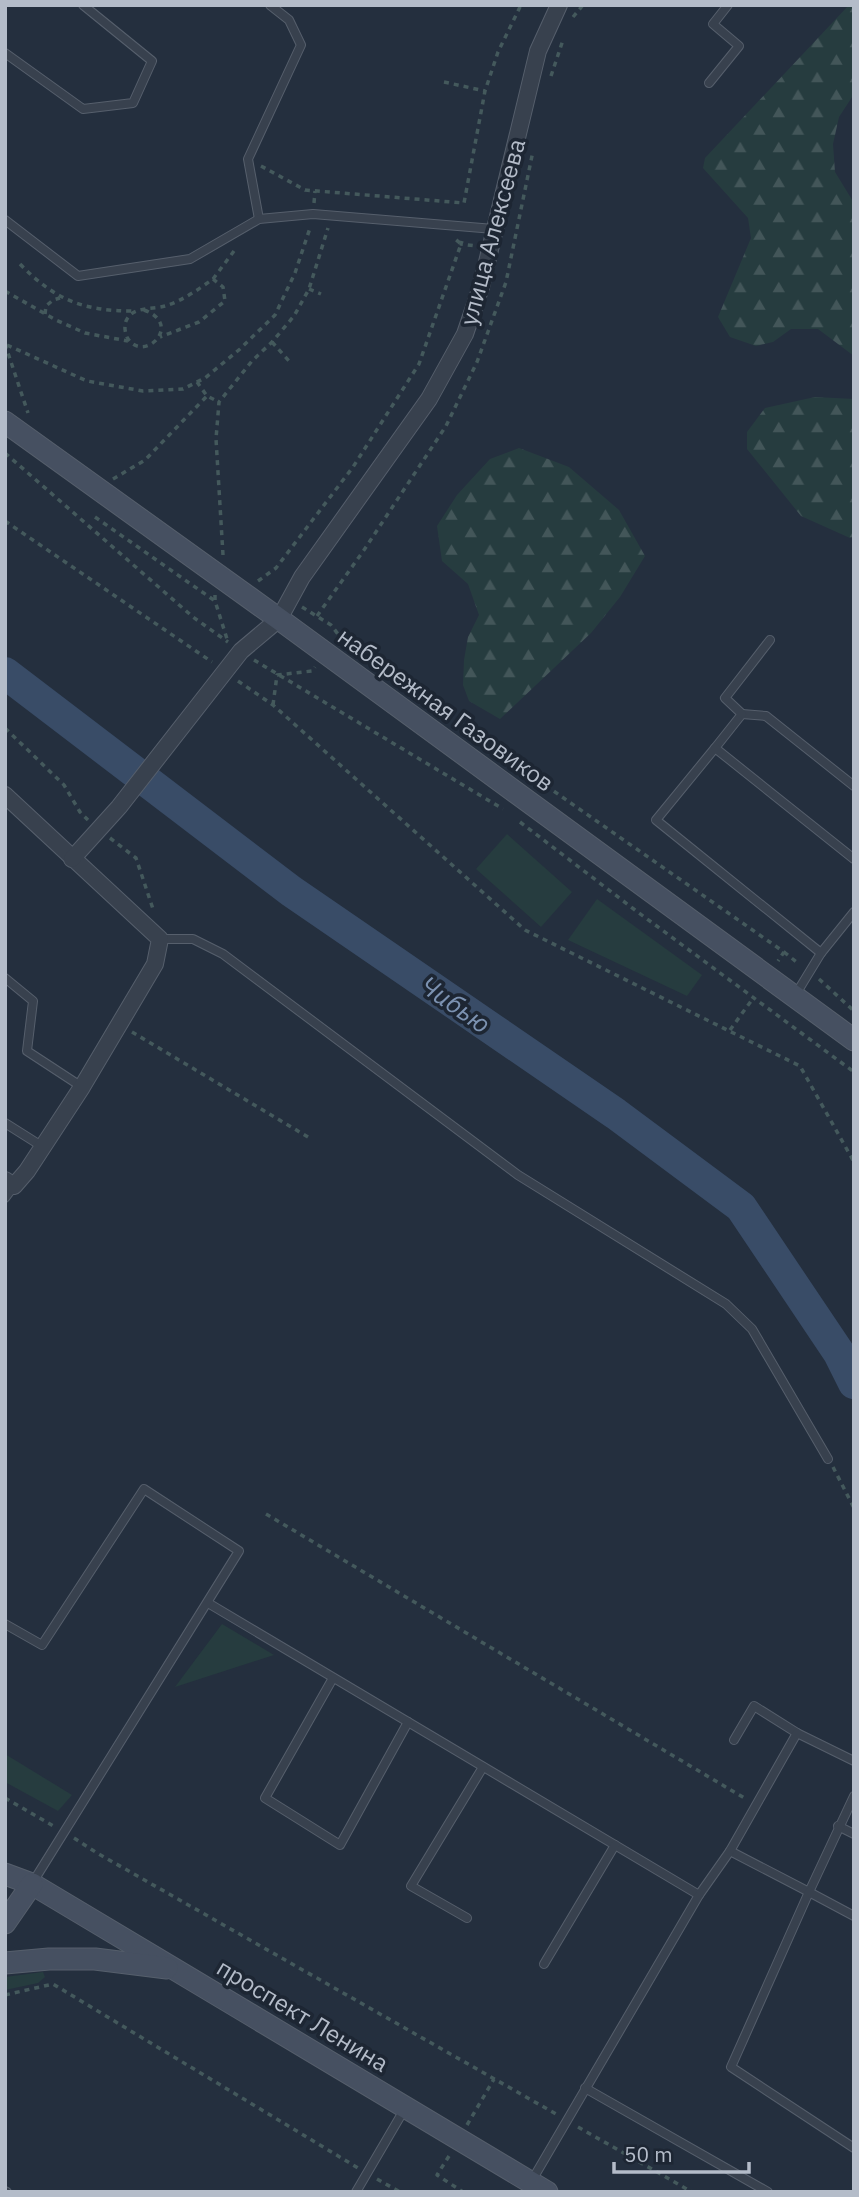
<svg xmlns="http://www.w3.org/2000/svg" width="859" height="2197" viewBox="0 0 859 2197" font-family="'IBM Plex Sans',sans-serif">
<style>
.green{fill:#263c3f}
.forest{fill:url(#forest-firs)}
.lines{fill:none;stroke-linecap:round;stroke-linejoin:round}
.river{stroke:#394c67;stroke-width:32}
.lane-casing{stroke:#565f6c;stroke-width:10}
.street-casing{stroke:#565f6c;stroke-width:18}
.secondary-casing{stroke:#565f6c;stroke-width:23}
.path{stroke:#44595c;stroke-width:3.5;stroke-dasharray:5 5;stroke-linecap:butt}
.lane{stroke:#38414e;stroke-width:8}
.street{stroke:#38414e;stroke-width:16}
.secondary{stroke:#465061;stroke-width:21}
.labels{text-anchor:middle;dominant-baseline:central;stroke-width:7;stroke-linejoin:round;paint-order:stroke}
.street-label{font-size:24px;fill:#b4bcc9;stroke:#1d2633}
.water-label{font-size:26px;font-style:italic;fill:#7c92b1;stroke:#1d2633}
</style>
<defs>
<pattern id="forest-firs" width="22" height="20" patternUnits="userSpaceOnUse" patternTransform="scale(1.75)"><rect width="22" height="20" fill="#263c3f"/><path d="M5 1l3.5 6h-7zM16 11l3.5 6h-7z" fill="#435659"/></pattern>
</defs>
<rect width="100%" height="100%" fill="#242f3e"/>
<g class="green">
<polygon points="507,834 572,892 541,927 476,869"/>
<polygon points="597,899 702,975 687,996 568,940"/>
<polygon points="222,1624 274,1655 175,1687"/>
<polygon points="5,1754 72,1795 58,1811 5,1782"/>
<polygon points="43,1972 45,1977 38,1983 5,1990 5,1977"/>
</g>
<g class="forest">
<polygon points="849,5 854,5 854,94 839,117 833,144 835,172 854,203 854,356 818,329 791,329 773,342 756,346 730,337 718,317 751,238 748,218 703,168 705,158"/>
<polygon points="815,397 854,399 854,537 850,538 801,516 747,449 747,432 765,408"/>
<polygon points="519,448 569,467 619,510 645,556 620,597 591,633 500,719 469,701 463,685 464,660 468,637 479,615 468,584 442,561 437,526 457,495 490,459"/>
</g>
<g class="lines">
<polyline class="river" points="5,673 291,891 616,1114 741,1207 839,1353 854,1383"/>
<g class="lane-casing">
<g id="lane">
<polyline points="5,53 83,109 133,103 152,61 83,5"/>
<polyline points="709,83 739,46 713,24 728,5"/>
<polyline points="259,219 248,159 301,45 289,20 270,5"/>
<polyline points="5,220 78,276 190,259 259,219 313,214 494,229"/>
<polyline points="742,714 766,716 854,786"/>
<polyline points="715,748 742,714 725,698 770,640"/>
<polyline points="160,939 193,939 223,954 518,1175 726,1304 752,1329 828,1459"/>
<polyline points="821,953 656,820 715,748 854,859"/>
<polyline points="5,978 33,1001 27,1051 82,1087"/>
<polyline points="796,994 821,953 854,912"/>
<polyline points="5,1123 43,1147"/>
<polyline points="5,1198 14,1186"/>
<polyline points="208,1603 699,1895"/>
<polyline points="5,1624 42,1645 144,1489 239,1551 33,1882"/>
<polyline points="333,1678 265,1798 340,1845 408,1722"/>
<polyline points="734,1740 754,1706 797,1733"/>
<polyline points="838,1826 854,1834"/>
<polyline points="730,1851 809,1892 854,1796"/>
<polyline points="854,1916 809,1892 731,2067 854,2148"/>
<polyline points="467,1918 411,1886 483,1767"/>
<polyline points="544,1964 615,1845"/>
<polyline points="585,2088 768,2192"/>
<polyline points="531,2182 699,1895 730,1851 797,1733 854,1761"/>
<polyline points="5,2191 7,2192"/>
<polyline points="356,2192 404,2110"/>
</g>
</g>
<g class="street-casing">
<g id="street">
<polyline points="5,795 160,939 155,964 82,1087 27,1171 14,1186 5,1180"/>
<polyline points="72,859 119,807 241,651 279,619 302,577 429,399 465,334 481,287 538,51 559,5"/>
</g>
</g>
<g class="secondary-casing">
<g id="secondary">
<polyline points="5,422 279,619 854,1040"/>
<polyline points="5,1874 32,1884 547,2192"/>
<polyline points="5,1923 32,1884"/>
<polyline points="5,1963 49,1959 95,1959 167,1968"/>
</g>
</g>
<g class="path">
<polyline points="573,17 583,5"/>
<polyline points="551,76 563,40"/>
<polyline points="444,82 485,91"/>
<polyline points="261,166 305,190 464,203 485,91 498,52 521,5"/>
<polyline points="314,203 315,191"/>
<polyline points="462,241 461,244 476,246"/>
<path d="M 20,264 C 55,300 83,311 133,311"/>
<polyline points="213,279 237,247"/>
<polyline points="309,289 321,294"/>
<polyline points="5,291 56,320 85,333 128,341"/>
<path d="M 144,310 C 185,325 142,365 127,337 C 125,332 124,327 126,321 C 132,306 152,310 165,306 C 182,301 199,289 213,279 L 223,287 L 225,301 L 199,322 L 160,337"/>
<polyline points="45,314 46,306 53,300 60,298"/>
<polyline points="272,342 289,361"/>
<polyline points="5,344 28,413"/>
<polyline points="7,345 87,381 143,391 183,389 205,378 240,349 275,315 295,273 310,228"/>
<polyline points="197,382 207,396 219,402"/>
<polyline points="5,453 193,617 228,642"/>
<polyline points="113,479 145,460 207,396"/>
<polyline points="95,517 215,601"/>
<polyline points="5,521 212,662"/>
<polyline points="223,555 216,439 219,402 252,361 272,342 294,316 309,289 328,228"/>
<polyline points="258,581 276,568 353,467 419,364 461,244 454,238"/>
<polyline points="215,595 215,601 228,642"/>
<polyline points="302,607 331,625 344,642"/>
<polyline points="317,616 364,550 446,426 477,362 506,282 533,151"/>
<polyline points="254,660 503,809"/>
<polyline points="238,681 273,705 525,930 800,1066 854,1162"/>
<polyline points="273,705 277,675 312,671 315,667"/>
<polyline points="5,728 64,785 80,812 88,820"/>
<polyline points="472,734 784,952 778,961"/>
<polyline points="520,822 635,910 854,1072"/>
<polyline points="110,838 136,858 153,909"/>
<polyline points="784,952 799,964"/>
<polyline points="819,979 854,1011"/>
<polyline points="730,1030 754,997"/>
<polyline points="132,1032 308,1137"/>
<polyline points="833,1467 854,1508"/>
<polyline points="266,1514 746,1799"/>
<polyline points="5,1798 55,1827"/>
<polyline points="74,1838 97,1853 556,2114"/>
<polyline points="5,1995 53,1984 358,2168"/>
<polyline points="467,2125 494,2079"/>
<polyline points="578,2127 692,2192"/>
<polyline points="449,2156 437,2175 463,2192"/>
<polyline points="377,2179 400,2192"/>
</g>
<use href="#lane" class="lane"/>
<use href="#street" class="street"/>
<use href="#secondary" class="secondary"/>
</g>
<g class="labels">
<g class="street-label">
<text transform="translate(492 232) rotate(-75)">улица Алексеева</text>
<text transform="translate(446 709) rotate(36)">набережная Газовиков</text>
<text transform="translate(303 2015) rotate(31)">проспект Ленина</text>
</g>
<g class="water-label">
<text transform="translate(456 1004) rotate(35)">Чибью</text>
</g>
</g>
<rect width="859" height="2197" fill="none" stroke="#b4bcc9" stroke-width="14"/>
<path d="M614 2162v10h135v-10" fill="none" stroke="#b4bcc9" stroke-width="3.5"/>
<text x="624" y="2162" font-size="21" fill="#b4bcc9" stroke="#1d2633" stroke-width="5" paint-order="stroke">50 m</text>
</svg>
